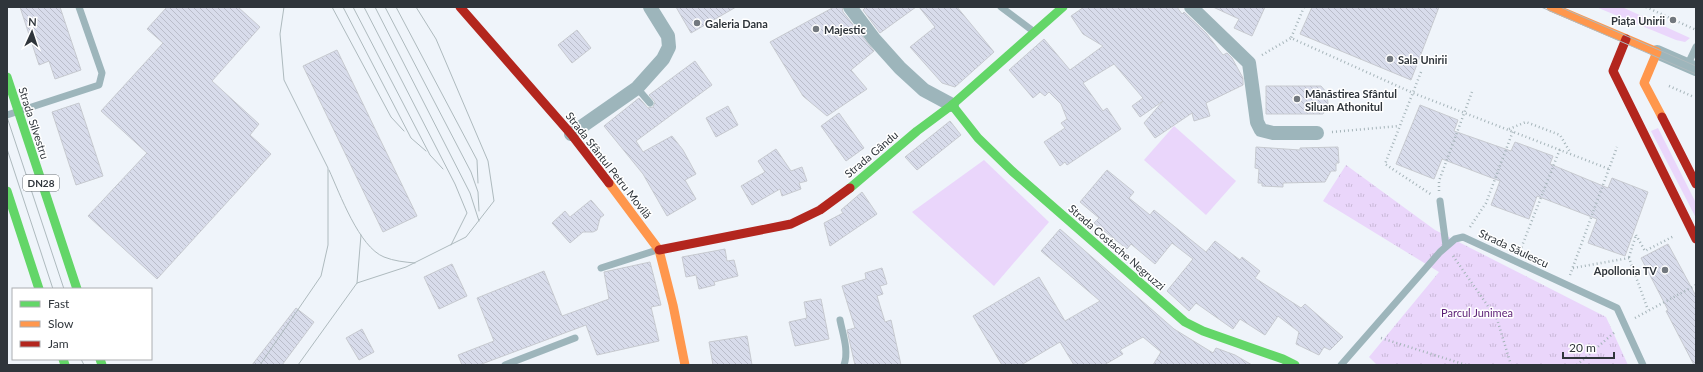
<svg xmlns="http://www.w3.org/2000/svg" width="1703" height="372" viewBox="0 0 1703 372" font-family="Lato,sans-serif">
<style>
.grass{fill:#ead6fb}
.park{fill:url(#park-tufts)}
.building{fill:url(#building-back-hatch);stroke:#c7cad0}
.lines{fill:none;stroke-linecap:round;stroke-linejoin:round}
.path{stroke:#a5b4b9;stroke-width:2.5;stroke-dasharray:1 3;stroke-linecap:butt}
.lane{stroke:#9db5bb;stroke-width:7}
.street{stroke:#9db5bb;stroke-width:14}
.fast{stroke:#63d668;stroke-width:9}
.slow{stroke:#ff974d;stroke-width:9}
.jam{stroke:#b3261e;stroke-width:9}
.tram{stroke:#aebabe;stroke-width:1}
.poi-dot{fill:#72787e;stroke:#fff;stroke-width:1.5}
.labels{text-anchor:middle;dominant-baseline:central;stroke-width:3;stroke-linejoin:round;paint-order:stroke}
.shield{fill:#fff;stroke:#6d7276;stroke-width:1}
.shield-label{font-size:10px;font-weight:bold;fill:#2f353b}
.poi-label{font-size:11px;font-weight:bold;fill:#2f353b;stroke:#fff;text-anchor:start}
.street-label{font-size:11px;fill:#2f353b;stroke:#fff}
.park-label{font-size:11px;fill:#5a1d74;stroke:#fff}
</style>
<defs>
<pattern id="park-tufts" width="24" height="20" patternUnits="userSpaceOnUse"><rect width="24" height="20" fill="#ead6fb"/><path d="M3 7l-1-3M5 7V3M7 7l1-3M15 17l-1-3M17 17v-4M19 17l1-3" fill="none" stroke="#c9b8d8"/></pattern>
<pattern id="building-back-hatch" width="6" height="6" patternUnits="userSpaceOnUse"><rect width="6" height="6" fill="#d8dceb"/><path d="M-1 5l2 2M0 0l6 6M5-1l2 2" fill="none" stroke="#babdca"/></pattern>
</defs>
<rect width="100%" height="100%" fill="#eff4fa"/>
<g class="grass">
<polygon points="1596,7 1622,7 1690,38 1685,42 1676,40"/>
<polygon points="1174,126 1236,181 1206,215 1144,160"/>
<polygon points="1658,128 1696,203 1696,218 1651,131"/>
<polygon points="984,160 1049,222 994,286 912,212"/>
</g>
<polygon class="park" points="1346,165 1435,230 1606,317 1628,365 1377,365 1369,357 1439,272 1323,201"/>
<g class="building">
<polygon points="20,7 60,7 81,70 55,79 49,61 39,65"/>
<polygon points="167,7 238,7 260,27 212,81 259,124 250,135 271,154 157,279 88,216 147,153 101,111 163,43 147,29"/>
<polygon points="676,7 736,7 691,33"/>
<polygon points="834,7 842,7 843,12 874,51 851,70 867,89 827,116 803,96 770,42"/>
<polygon points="866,7 916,7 880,33 863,10"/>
<polygon points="919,7 957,7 994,52 955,87 942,83 910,47 935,27"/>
<polygon points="1084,7 1177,7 1182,14 1184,12 1206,33 1223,55 1227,53 1232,58 1243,78 1243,85 1206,103 1210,116 1194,121 1192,113 1155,138 1144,123 1163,101 1140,117 1132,106 1143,98 1114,64 1083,83 1103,111 1107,108 1121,129 1067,165 1065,162 1060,166 1044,142 1065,128 1061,123 1067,119 1061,104 1049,92 1045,96 1040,92 1033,98 1009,70 1044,39 1070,70 1103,46 1083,34 1071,16"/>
<polygon points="1213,7 1265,7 1252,36 1234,28 1239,19"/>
<polygon points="1312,7 1439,7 1411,80 1300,34"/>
<polygon points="577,30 591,48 572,63 558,45"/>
<polygon points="337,50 417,216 383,232 303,66"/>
<polygon points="695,61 712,85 636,141 643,152 672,136 683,150 696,174 685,180 696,199 667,216 643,174 604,126 639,98 648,108 653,107 655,102 649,95"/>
<polygon points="1266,86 1321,86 1327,93 1328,104 1323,114 1266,114"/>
<polygon points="79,103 103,176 76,185 52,112"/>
<polygon points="1420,105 1458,120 1454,131 1511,151 1515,142 1553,156 1550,164 1608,188 1612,178 1648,192 1625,256 1588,243 1597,219 1537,196 1529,219 1491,205 1500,181 1442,159 1434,179 1396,164"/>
<polygon points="728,106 738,125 716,137 706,118"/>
<polygon points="839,113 864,148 846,161 821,126"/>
<polygon points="950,121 961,135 917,170 905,157"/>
<polygon points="1256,147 1300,150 1300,148 1338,147 1339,163 1336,163 1336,171 1331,171 1325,182 1283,183 1283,187 1262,186 1262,183 1258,183 1259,169 1255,168"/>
<polygon points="776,149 791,171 802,167 807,181 799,183 801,189 782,196 780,189 752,205 741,186 765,172 758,161"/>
<polygon points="1107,170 1134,192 1129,198 1150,215 1154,210 1206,252 1215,241 1240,260 1242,257 1260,271 1255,278 1301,308 1305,304 1343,337 1330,350 1324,347 1319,355 1296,344 1299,332 1278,316 1265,335 1240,319 1233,329 1196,303 1189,311 1167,291 1193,259 1172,243 1155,264 1131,244 1127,249 1094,223 1099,218 1080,202"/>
<polygon points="862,192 877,214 830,246 824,223 843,213 841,210"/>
<polygon points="591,200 604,215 600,218 597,230 593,232 583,232 570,243 552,223 565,211 570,217"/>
<polygon points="1060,229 1174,329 1213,353 1216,348 1235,355 1252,365 1153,365 1161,352 1143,337 1120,350 1123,354 1104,365 1074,365 1060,342 1021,365 1002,365 973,316 1039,277 1065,321 1100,301 1041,251"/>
<polygon points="1668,244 1696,296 1696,365 1694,365 1666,311 1668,310 1641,258"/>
<polygon points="725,249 727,261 734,260 738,276 714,282 715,285 699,289 696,275 686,277 682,257"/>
<polygon points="650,262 661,305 651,307 659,341 597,355 586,325 479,365 462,365 458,355 494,341 477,298 544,271 562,316 609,299 604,272"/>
<polygon points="452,264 467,296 439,309 424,277"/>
<polygon points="882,268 887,284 880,286 883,294 877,296 885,322 891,320 901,365 855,365 847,330 855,328 842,286 866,279 865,273"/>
<polygon points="821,299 829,339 795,346 789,322 807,318 804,302"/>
<polygon points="296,308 314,322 282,365 252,365"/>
<polygon points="362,329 374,352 359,360 346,338"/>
<polygon points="747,336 752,365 713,365 709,342"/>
</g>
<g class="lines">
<g class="path">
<polyline points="1304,7 1291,38 1413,93 1609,169"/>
<polyline points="1646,7 1696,30"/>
<polyline points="1262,55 1291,38"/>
<polyline points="1421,72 1385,164 1432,195"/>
<polyline points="1669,86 1694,97"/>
<polyline points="1509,129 1526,122 1560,135 1570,152"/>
<polyline points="1332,132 1399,126"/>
<polyline points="1439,191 1439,181 1472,92"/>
<polyline points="1470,227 1486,203 1513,131"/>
<polyline points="1636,235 1645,251 1674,236"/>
<polyline points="1520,251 1560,149"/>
<polyline points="1453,256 1497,319 1511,365"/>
<polyline points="1629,257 1636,235"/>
<polyline points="1573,268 1629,258 1648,310"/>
<polyline points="1570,275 1617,147"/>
<polyline points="1635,318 1696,285"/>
<polyline points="1381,338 1466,365"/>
<polyline points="1577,365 1616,331"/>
</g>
<g class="lane">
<polyline points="1001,7 1033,31"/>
<polyline points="1687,66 1696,47"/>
<polyline points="637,88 650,103"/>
<polyline points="7,115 99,85 102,73 79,7"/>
<polyline points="1440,201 1446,246"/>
<polyline points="601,268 657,250"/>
<path d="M 840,320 C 843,335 849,351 844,365"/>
<polyline points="505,365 575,338"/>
<polyline points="1341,365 1440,252 1455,239 1463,237 1617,308 1643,365"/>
</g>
<g class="street">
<polyline points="850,7 874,39 900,68 924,90 952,105"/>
<polyline points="1191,7 1249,63 1257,122 1261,130 1273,133 1317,133"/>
<polyline points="1657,52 1696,69"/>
<polyline points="571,134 637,88 663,59 669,47 668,36 650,7"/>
</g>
<g class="fast">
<polyline points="7,77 77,289"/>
<polyline points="952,105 978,138 1012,171 1185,322 1203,331 1283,359 1295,365"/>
<polyline points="850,188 917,131 952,105 1063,7"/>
<polyline points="7,191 39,289"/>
<polyline points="63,359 65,365"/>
<polyline points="100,359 102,365"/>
</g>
<g class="slow">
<polyline points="1551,7 1657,52 1644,83 1662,117"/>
<polyline points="609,183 659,250 673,305 685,365"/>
</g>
<g class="jam">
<polyline points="460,7 571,134 609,183"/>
<polyline points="1626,39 1613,71 1696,239"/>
<polyline points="1662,117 1696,184"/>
<polyline points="659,250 791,224 820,210 850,188"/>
</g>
<g class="tram">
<polyline points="332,7 391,117 404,131"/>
<polyline points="343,7 411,138 426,151"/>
<polyline points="353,7 430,155 443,169"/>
<polyline points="364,7 455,184 467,213 451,245"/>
<polyline points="375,7 470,193 479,221"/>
<polyline points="385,7 471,172 478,192 479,211"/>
<polyline points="396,7 477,160 478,183"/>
<polyline points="1541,7 1696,74"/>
<polyline points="1560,7 1696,66"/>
<polyline points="7,117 64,289"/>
<polyline points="7,149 53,289"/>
<path d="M 329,170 C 340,194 359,247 384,257 C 394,261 404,262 415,263"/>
<polyline points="357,283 361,235"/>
<polyline points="81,359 84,365"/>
<polyline points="260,365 321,276 328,245 328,168 284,80 280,34 284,7"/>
<polyline points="298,365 357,283 406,267 466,237 494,201 488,161 436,39 416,7"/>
</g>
</g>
<g class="poi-dot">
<circle cx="1673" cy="20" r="4"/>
<circle cx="697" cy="23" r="4"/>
<circle cx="816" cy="29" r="4"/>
<circle cx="1390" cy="59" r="4"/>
<circle cx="1297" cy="99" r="4"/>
<circle cx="1665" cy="270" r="4"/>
</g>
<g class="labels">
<rect class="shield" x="23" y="175" width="36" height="16" rx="3"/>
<g class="shield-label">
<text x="41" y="183">DN28</text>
</g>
<g class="poi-label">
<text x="1665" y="20" text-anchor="end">Piața Unirii</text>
<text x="705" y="23">Galeria Dana</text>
<text x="824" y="29">Majestic</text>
<text x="1398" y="59">Sala Unirii</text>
<text x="1305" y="93">Mănăstirea Sfântul<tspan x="1305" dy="13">Siluan Athonitul</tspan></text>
<text x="1657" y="270" text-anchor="end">Apollonia TV</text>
</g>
<g class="street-label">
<text transform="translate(34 123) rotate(72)">Strada Silvestru</text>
<text transform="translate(871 154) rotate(-40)">Strada Gându</text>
<text transform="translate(609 165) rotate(52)">Strada Sfântul Petru Movilă</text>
<text transform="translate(1117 247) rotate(41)">Strada Costache Negruzzi</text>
<text transform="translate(1514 248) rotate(25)">Strada Săulescu</text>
</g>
<g class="park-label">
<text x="1477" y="312">Parcul Junimea</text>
</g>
</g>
<rect width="1703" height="372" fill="none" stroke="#2f353b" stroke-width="16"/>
<rect x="12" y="288" width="140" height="72" fill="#ffffff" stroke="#acaeb1"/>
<rect x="20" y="301" width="20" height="6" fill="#63d668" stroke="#acaeb1"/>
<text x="48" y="308" font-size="12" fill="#2f353b">Fast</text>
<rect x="20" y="321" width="20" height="6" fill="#ff974d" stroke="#acaeb1"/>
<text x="48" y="328" font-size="12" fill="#2f353b">Slow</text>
<rect x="20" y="341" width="20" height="6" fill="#b3261e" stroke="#acaeb1"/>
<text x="48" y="348" font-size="12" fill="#2f353b">Jam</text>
<g transform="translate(32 32) rotate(3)" stroke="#ffffff" stroke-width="3" paint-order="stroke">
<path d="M0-3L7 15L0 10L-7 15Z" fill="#2f353b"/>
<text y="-6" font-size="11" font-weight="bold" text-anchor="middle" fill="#2f353b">N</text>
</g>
<path d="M1563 352v6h51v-6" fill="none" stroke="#2f353b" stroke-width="2"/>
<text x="1569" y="352" font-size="12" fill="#2f353b" stroke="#ffffff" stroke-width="3" paint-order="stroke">20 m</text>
</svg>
